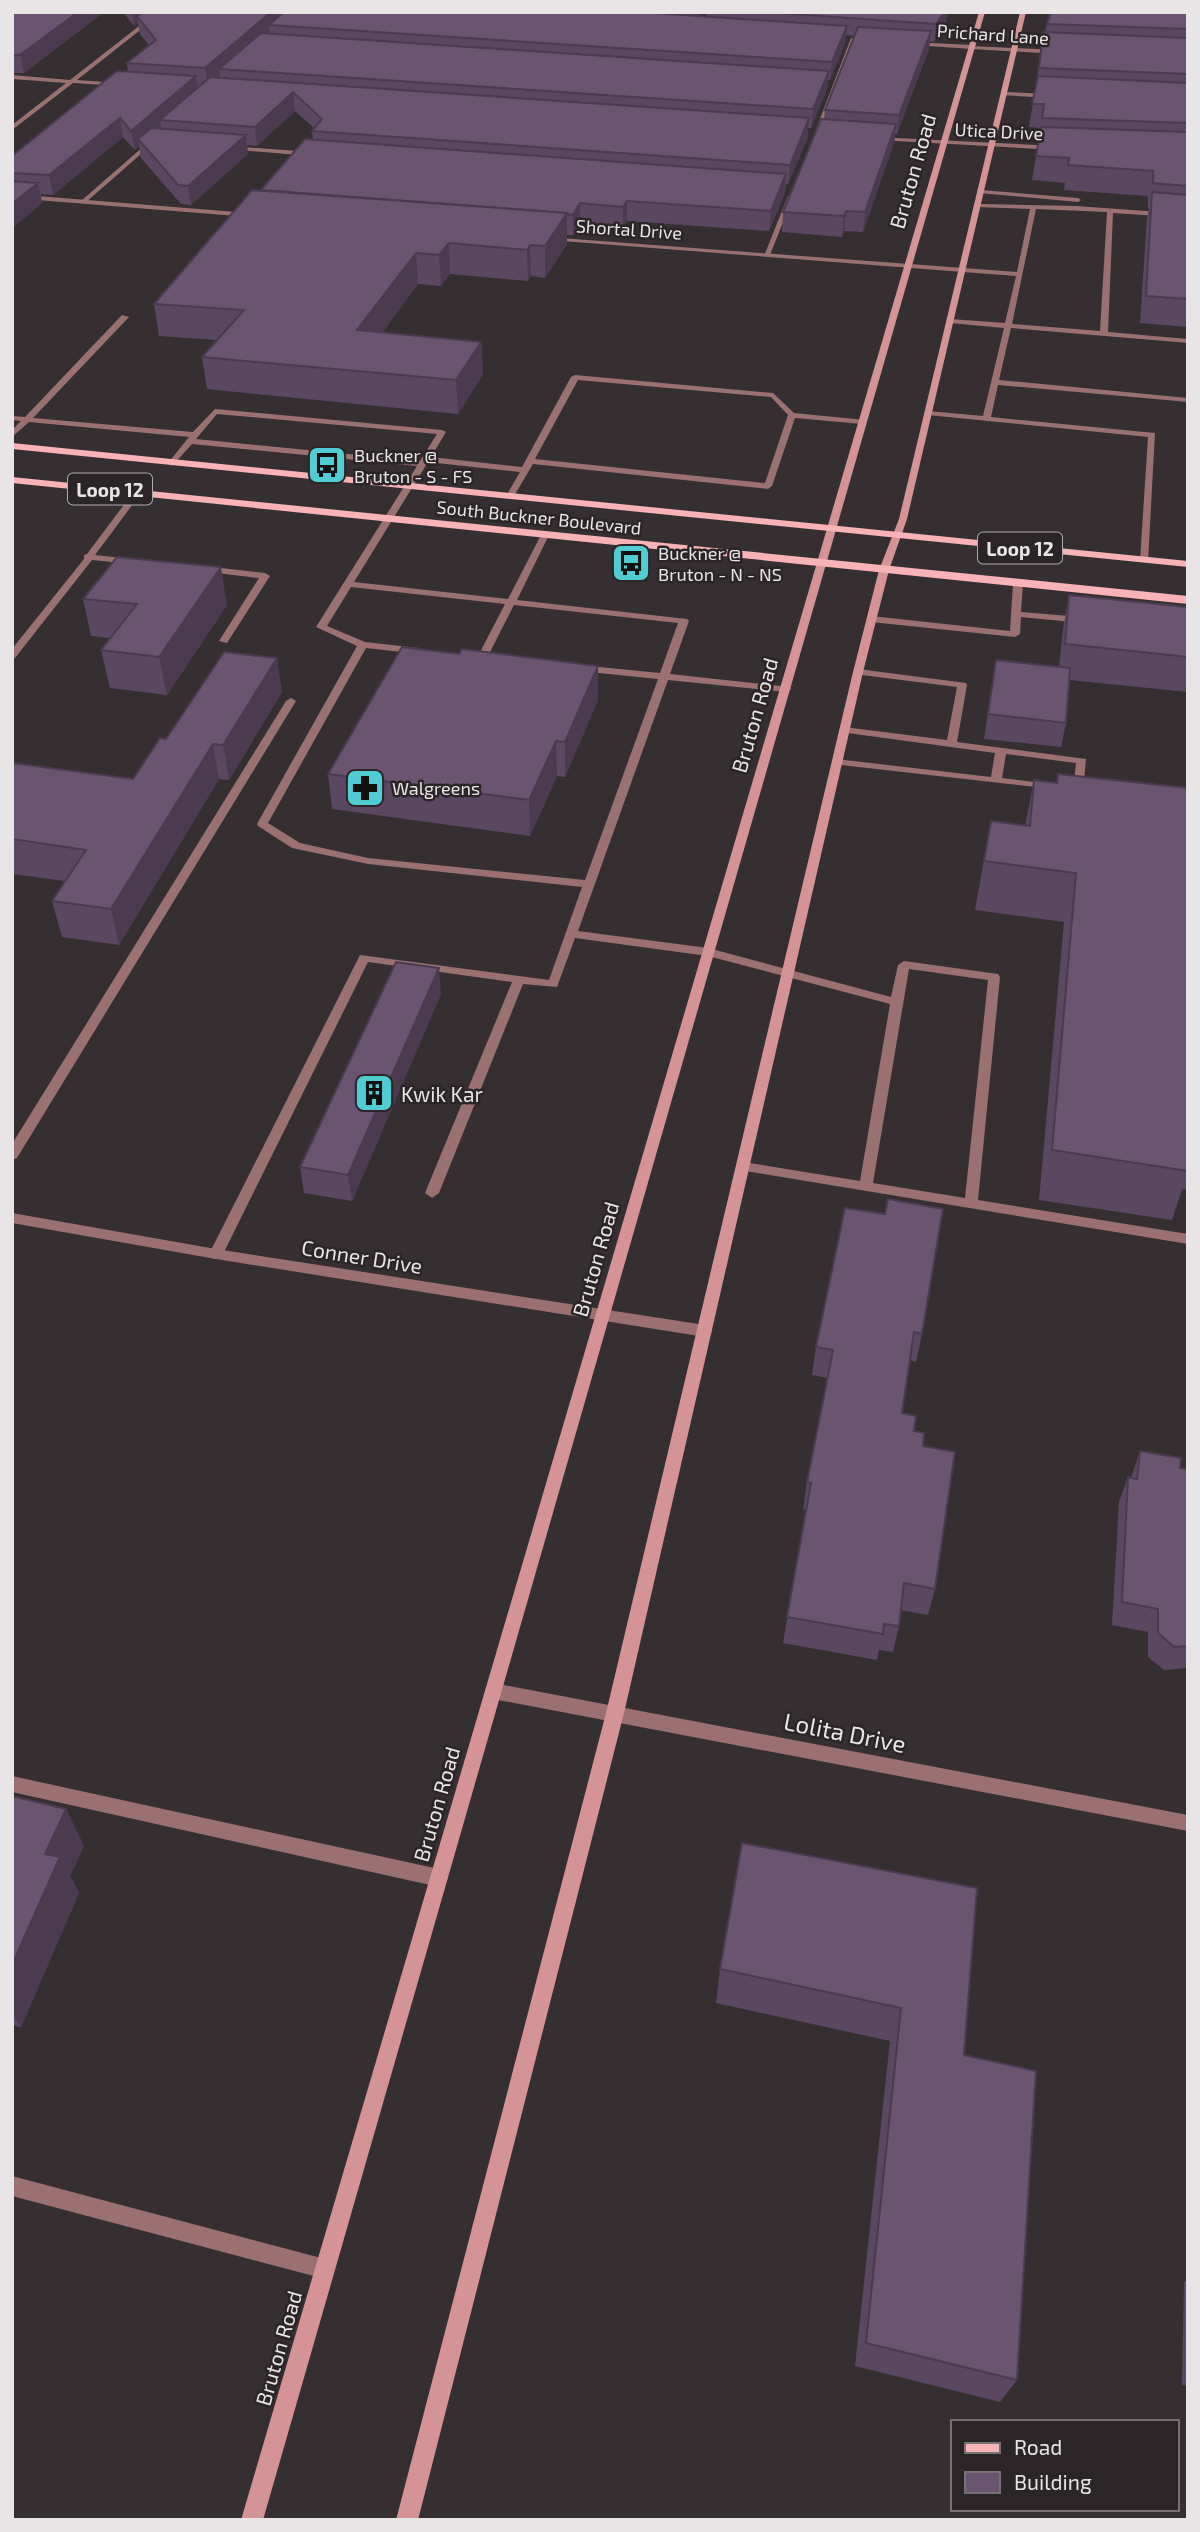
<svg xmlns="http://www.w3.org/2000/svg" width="1200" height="2532" viewBox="0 0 1200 2532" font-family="'Exo 2',sans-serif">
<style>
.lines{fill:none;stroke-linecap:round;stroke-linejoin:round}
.service{fill:#9a7071;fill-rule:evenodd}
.minor{fill:#9a7071;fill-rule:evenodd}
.tertiary{fill:#9a7071;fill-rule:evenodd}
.secondary{fill:#d49395;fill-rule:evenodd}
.primary{fill:#f7b3b5;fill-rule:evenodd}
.wall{fill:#5c4762}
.shaded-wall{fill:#4b3a50}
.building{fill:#6b5372;stroke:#4b3a50;stroke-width:2}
.labels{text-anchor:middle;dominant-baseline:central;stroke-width:5;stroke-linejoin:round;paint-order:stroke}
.far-street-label{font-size:18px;fill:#e9e4e6;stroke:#2c2528}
.far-poi-label{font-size:18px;fill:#e9e4e6;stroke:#2c2528;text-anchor:start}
.shield{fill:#2c2528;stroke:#b0abad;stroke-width:2}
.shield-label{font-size:19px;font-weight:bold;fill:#e9e4e6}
.street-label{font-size:21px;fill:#e9e4e6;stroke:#2c2528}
.poi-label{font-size:21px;fill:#e9e4e6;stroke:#2c2528;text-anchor:start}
.near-street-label{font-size:24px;fill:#e9e4e6;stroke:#2c2528}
</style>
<rect width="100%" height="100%" fill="#362f32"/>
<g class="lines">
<g class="service">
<polygon points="851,38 856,39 818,136 813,137"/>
<polygon points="1004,92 1050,94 1053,96 1050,98 1002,95"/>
<polygon points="152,139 157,140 85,203 81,203 81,201"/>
<polygon points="229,146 310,152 313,154 310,156 227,149"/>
<polygon points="981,190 1078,198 1081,200 1078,202 979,193"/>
<polygon points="788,196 793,197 770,255 764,256"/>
<path d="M 978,204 L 1076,206 L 1188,214 L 1188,218 L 1113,213 L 1108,332 L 1188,339 L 1188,343 L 1011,328 L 999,380 L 1188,398 L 1188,402 L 998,385 L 991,417 L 1155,433 L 1148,562 L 1140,560 L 1148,437 L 928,415 L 924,413 L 928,411 L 983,416 L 1004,328 L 950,323 L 946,321 L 950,319 L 1005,323 L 1016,276 L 963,272 L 959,270 L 963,268 L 1017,272 L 1030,209 L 976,207 ZM 1036,209 L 1107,212 L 1100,331 L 1012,324 Z"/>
<path d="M 122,315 L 129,317 L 33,418 L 193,432 L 215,409 L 442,430 L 446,432 L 431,457 L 522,467 L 571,377 L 575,375 L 773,393 L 794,413 L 865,420 L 865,424 L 862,424 L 795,418 L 772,486 L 768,489 L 533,464 L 514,496 L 510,499 L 506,496 L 520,472 L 428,462 L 354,582 L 508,599 L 541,535 L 545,532 L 549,535 L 517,600 L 687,619 L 689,621 L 670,674 L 790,687 L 791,689 L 786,692 L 668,680 L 578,931 L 708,948 L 891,997 L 898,965 L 904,961 L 998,974 L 1000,977 L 978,1200 L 1188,1234 L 1188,1244 L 739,1170 L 737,1167 L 744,1162 L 860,1181 L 890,1004 L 708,956 L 575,938 L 557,987 L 523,984 L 439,1193 L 432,1198 L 425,1193 L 512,982 L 368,962 L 223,1254 L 216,1259 L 211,1258 L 209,1254 L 360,955 L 549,980 L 582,887 L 368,864 L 292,848 L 258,826 L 257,824 L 357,646 L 316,627 L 417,466 L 192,444 L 172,466 L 168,463 L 189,437 L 29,422 L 12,437 L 12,430 L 21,421 L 12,420 L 12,416 L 25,417 ZM 578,380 L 771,397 L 788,415 L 765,483 L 535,459 ZM 217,414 L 437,434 L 420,461 L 196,439 ZM 351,587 L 505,604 L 477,658 L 482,661 L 487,658 L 514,605 L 678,623 L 660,673 L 579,665 L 574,668 L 579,671 L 658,679 L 585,880 L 368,858 L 300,843 L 268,823 L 366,648 L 419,654 L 424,651 L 419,648 L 365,642 L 327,626 ZM 909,969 L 988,980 L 965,1198 L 873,1183 Z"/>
<polygon points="135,490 142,492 95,555 131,559 136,562 134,564 92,560 15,658 12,659 12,649 84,559 84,555 87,554"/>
<polygon points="203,566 265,573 270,576 227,643 219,641 259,578 200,571 200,567"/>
<polygon points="1018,581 1023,584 1021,612 1082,617 1087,620 1082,623 1021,617 1020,634 1015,637 871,622 866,619 871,616 1010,631 1013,584"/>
<polygon points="858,669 966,683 967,685 957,742 1086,759 1083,791 1078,794 1073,791 1076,763 1006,754 1002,778 1050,784 1055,787 1054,789 832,764 832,760 836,759 991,777 995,753 840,732 839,730 844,727 947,740 957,687 854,674 853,672"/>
<polygon points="291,698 296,701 17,1158 12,1160 12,1144 286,701"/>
<polygon points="12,1776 439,1869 445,1872 448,1878 445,1884 439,1887 12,1792"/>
<polygon points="12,2176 325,2259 332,2262 335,2269 332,2276 325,2279 12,2196"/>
</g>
<g class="minor">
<polygon points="157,12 163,12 77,80 118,83 120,86 73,83 12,130 12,125 66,83 12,79 12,75 70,80"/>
<polygon points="911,42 972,45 975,47 972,49 913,45"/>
<polygon points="876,137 1057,146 1060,148 1057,150 878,140"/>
<polygon points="12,194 249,213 252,215 249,217 12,198"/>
<polygon points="547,237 963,268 967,270 963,272 549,240"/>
<polygon points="12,1213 216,1249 705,1325 710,1327 712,1331 710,1335 705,1337 216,1259 12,1223"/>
<polygon points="493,1683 1188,1815 1188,1831 493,1699 487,1696 485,1691 487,1686"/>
</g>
<polygon class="tertiary" points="970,46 1057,50 1060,52 1057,54 972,49"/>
<g class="secondary">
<polygon points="979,12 985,12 263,2520 241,2520"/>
<polygon points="1020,12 1026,12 907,519 889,570 863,672 624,1713 418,2520 396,2520 606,1713 853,672 879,570 899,519"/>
</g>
<g class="primary">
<polygon points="12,443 1188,561 1188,567 12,449"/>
<polygon points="12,477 1188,596 1188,604 12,483"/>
</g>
</g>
<g class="wall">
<polygon points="12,12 104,12 24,73 12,73"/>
<polygon points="123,12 702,12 700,16 706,17 706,12 948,12 946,22 934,42 930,41 929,49 897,134 895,134 894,143 863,232 844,231 842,237 782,232 783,212 824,119 825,110 855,36 846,35 845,43 830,80 828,80 827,89 811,128 808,128 808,137 788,184 786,184 785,193 769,231 627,221 623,227 580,223 573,235 567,235 567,244 545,278 531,276 528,281 450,274 441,286 418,284 382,333 481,342 483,374 458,414 207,389 202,357 217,340 159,336 154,304 261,190 313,139 312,131 314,128 295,111 257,146 247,145 248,154 191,205 181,204 141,158 139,146 135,150 123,137 53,195 41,194 42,203 12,228 12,156 128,72 127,63 149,45 140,34 138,23 134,26"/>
<polygon points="1188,12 1188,327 1140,323 1147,218 1149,209 1148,208 1148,196 1064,190 1065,183 1032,180 1041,128 1029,127 1037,80 1043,32 1045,32 1047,24"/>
<polygon points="1069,595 1188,607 1188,692 1070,680 1066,723 1061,747 984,739 996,660 1059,667 1063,629"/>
<polygon points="83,599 227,605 167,695 110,688 101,650 110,638 91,636"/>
<polygon points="282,692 229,780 219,779 119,945 62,937 52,901 65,881 12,874 12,763 133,779 166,739"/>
<polygon points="598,700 565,777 557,776 530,836 332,809 328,774"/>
<polygon points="1058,774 1188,788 1188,1190 1182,1189 1172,1220 1039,1200 1064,922 975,910 991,821 1025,826 1034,780 1056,783"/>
<polygon points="441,994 352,1201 304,1193 300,1167"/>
<polygon points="845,1208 922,1334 916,1362 910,1360 902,1413 923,1446 935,1589 928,1615 901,1610 899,1626 893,1652 879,1650 877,1660 783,1643 806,1510 803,1510 807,1482 828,1378 812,1375 816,1347"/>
<polygon points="1140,1451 1180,1468 1188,1469 1188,1668 1164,1670 1148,1657 1148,1632 1112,1625 1119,1502 1128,1477 1131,1478"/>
<polygon points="12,1796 66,1809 84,1846 70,1876 79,1893 21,2027 12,2025"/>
<polygon points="742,1843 964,2055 1017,2380 1000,2402 855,2366 890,2041 716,2003 720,1969"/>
<polygon points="1188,2279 1188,2386 1182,2385 1184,2282"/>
</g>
<g class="shaded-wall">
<polygon points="78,12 104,12 24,73 20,55"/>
<polygon points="132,12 152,12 137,16 138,23 134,26"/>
<polygon points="271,12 293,12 269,25 270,32 227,70 219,69 220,75 208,86 205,68"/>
<polygon points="695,12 702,12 695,25"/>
<polygon points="944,12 948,12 946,22 934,42 936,24"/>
<polygon points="847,26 845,43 830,80 832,62"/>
<polygon points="931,31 929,49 897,134 899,115"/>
<polygon points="829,71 827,89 811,128 813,109"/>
<polygon points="196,76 198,94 160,120 161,127 142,144 138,139 139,146 135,150 131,131"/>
<polygon points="293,92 295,111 257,146 255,127"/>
<polygon points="120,118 123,137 53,195 49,175"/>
<polygon points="809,118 808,137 788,184 790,165"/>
<polygon points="896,124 894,143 863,232 865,212"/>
<polygon points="246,135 248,154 191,205 188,186"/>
<polygon points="786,174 785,193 769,231 771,211"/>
<polygon points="38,183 42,203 12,228 12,204"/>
<polygon points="627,201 627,221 623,227 623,207"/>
<polygon points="580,203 580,223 573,235 573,215"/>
<polygon points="846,211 844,231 842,237 844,216"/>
<polygon points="567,213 567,244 545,278 545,246"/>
<polygon points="449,243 450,274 441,286 439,255"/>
<polygon points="530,245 531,276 528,281 527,250"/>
<polygon points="416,253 418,284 360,363 357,330"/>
<polygon points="481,342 483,374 458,414 456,380"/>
<polygon points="221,567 227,605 167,695 159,657"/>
<polygon points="277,658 282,692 229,780 223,745"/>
<polygon points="598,666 598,700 565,777 565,742"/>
<polygon points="556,741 557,776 530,836 529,800"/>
<polygon points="213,744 219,779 119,945 111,909"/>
<polygon points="439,968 441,994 352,1201 348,1175"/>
<polygon points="66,1809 84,1846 70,1876 79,1893 21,2027 12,2014 12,1965 45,1854"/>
</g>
<g class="building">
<polygon points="12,12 78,12 20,55 12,55"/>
<polygon points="142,12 271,12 205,68 127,63 156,40 137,16"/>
<polygon points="284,12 640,12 847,26 832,62 269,25"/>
<polygon points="761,12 944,12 936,24"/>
<polygon points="1051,12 1188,12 1188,29 1047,24"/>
<polygon points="858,27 931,31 899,115 825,110"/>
<polygon points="1043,32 1188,38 1188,74 1039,68"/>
<polygon points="261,33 829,71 813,109 219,69"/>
<polygon points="117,71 196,76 131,131 120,118 49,175 12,173 12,156"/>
<polygon points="1038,76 1188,83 1188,123 1042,118 1044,104 1032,104"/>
<polygon points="210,77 809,118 790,165 312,131 322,119 293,92 255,127 160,120"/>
<polygon points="821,119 896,124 865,212 846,211 844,216 783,212"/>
<polygon points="1041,127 1188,132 1188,186 1153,183 1153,171 1068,165 1069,158 1036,156"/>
<polygon points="151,128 246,135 188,186 178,185 138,139"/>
<polygon points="305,139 786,174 771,211 627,201 623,207 580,203 573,215 566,214 567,213 261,190"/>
<polygon points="12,181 38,183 12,204"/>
<polygon points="252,190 567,213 545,246 530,245 527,250 449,243 439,255 416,253 357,330 481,342 456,380 202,357 244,310 154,304"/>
<polygon points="1152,192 1188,195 1188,299 1146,296"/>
<polygon points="117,557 221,567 159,657 101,650 137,604 83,599"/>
<polygon points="1069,595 1188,607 1188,657 1065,644"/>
<polygon points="402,647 459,654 462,649 598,666 565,742 556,741 529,800 328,774"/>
<polygon points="224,652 277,658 223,745 213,744 111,909 52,901 86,850 12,839 12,763 133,779 160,738 166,739"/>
<polygon points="996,660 1070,668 1066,723 988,714"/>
<polygon points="1058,774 1188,788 1188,1171 1052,1150 1076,873 984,861 991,821 1030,826 1034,780 1057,783"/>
<polygon points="396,962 439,968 348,1175 300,1167"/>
<polygon points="888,1199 943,1209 922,1334 914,1332 902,1413 916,1416 914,1431 924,1433 923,1446 955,1452 935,1589 904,1583 899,1626 884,1624 883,1634 787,1617 811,1483 807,1482 833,1350 816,1347 845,1208 885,1214"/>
<polygon points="1140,1451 1181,1458 1180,1468 1188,1469 1188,1646 1174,1647 1158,1633 1158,1609 1122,1602 1128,1477 1137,1479"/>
<polygon points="12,1796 66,1809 45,1854 60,1857 12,1965"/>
<polygon points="742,1843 977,1888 964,2055 1036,2071 1017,2380 866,2343 901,2008 720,1969"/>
</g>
<defs>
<g id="bus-square" transform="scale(2.0125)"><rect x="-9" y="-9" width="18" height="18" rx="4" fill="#51ccd3" stroke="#2c2528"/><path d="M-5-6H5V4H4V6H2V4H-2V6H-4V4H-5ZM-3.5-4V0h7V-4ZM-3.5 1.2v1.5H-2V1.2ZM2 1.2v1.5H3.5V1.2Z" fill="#111"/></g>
<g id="pharmacy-square" transform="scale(2.0125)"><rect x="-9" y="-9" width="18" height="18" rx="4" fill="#51ccd3" stroke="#2c2528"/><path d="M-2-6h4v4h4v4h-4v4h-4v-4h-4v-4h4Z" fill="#111"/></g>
<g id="building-square" transform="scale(2.0125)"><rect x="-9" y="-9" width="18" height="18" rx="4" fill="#51ccd3" stroke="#2c2528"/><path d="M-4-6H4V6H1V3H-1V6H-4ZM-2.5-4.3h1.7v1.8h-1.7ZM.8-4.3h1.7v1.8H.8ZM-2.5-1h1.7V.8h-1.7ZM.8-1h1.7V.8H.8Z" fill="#111"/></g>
</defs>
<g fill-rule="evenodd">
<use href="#bus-square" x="327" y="465"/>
<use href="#bus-square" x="631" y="563"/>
<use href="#pharmacy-square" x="365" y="788"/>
<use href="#building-square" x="374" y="1093"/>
</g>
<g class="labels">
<g class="far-street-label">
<text transform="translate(993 34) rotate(4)">Prichard Lane</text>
<text transform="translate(999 131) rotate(3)">Utica Drive</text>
<text transform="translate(629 229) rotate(4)">Shortal Drive</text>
<text transform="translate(539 517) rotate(6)">South Buckner Boulevard</text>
</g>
<g class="far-poi-label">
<text x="354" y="455">Buckner @<tspan x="354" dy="21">Bruton - S - FS</tspan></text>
<text x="658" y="553">Buckner @<tspan x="658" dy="21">Bruton - N - NS</tspan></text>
<text x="392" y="788">Walgreens</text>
</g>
<g class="shield">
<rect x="68" y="473.5" width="84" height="31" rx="5"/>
<rect x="978" y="532.5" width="84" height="31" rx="5"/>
</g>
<g class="shield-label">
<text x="110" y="489">Loop 12</text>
<text x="1020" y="548">Loop 12</text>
</g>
<g class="street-label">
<text transform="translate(912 171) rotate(-74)">Bruton Road</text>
<text transform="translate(754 715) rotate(-74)">Bruton Road</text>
<text transform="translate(362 1256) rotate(9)">Conner Drive</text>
<text transform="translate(595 1259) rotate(-74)">Bruton Road</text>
<text transform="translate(436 1804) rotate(-74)">Bruton Road</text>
<text transform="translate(278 2348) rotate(-74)">Bruton Road</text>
</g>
<g class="poi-label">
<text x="401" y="1093">Kwik Kar</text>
</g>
<g class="near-street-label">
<text transform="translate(845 1732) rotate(11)">Lolita Drive</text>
</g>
</g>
<rect width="1200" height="2532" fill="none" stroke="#e9e4e6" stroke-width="28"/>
<rect x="951" y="2420" width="228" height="91" fill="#2c2528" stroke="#787174" stroke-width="2"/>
<rect x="965" y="2443" width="35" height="10" fill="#f7b3b5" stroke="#787174" stroke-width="2"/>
<text x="1014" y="2455" font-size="21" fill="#e9e4e6">Road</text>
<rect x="965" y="2472" width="35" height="21" fill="#6b5372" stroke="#787174" stroke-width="2"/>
<text x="1014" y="2490" font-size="21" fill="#e9e4e6">Building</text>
</svg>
